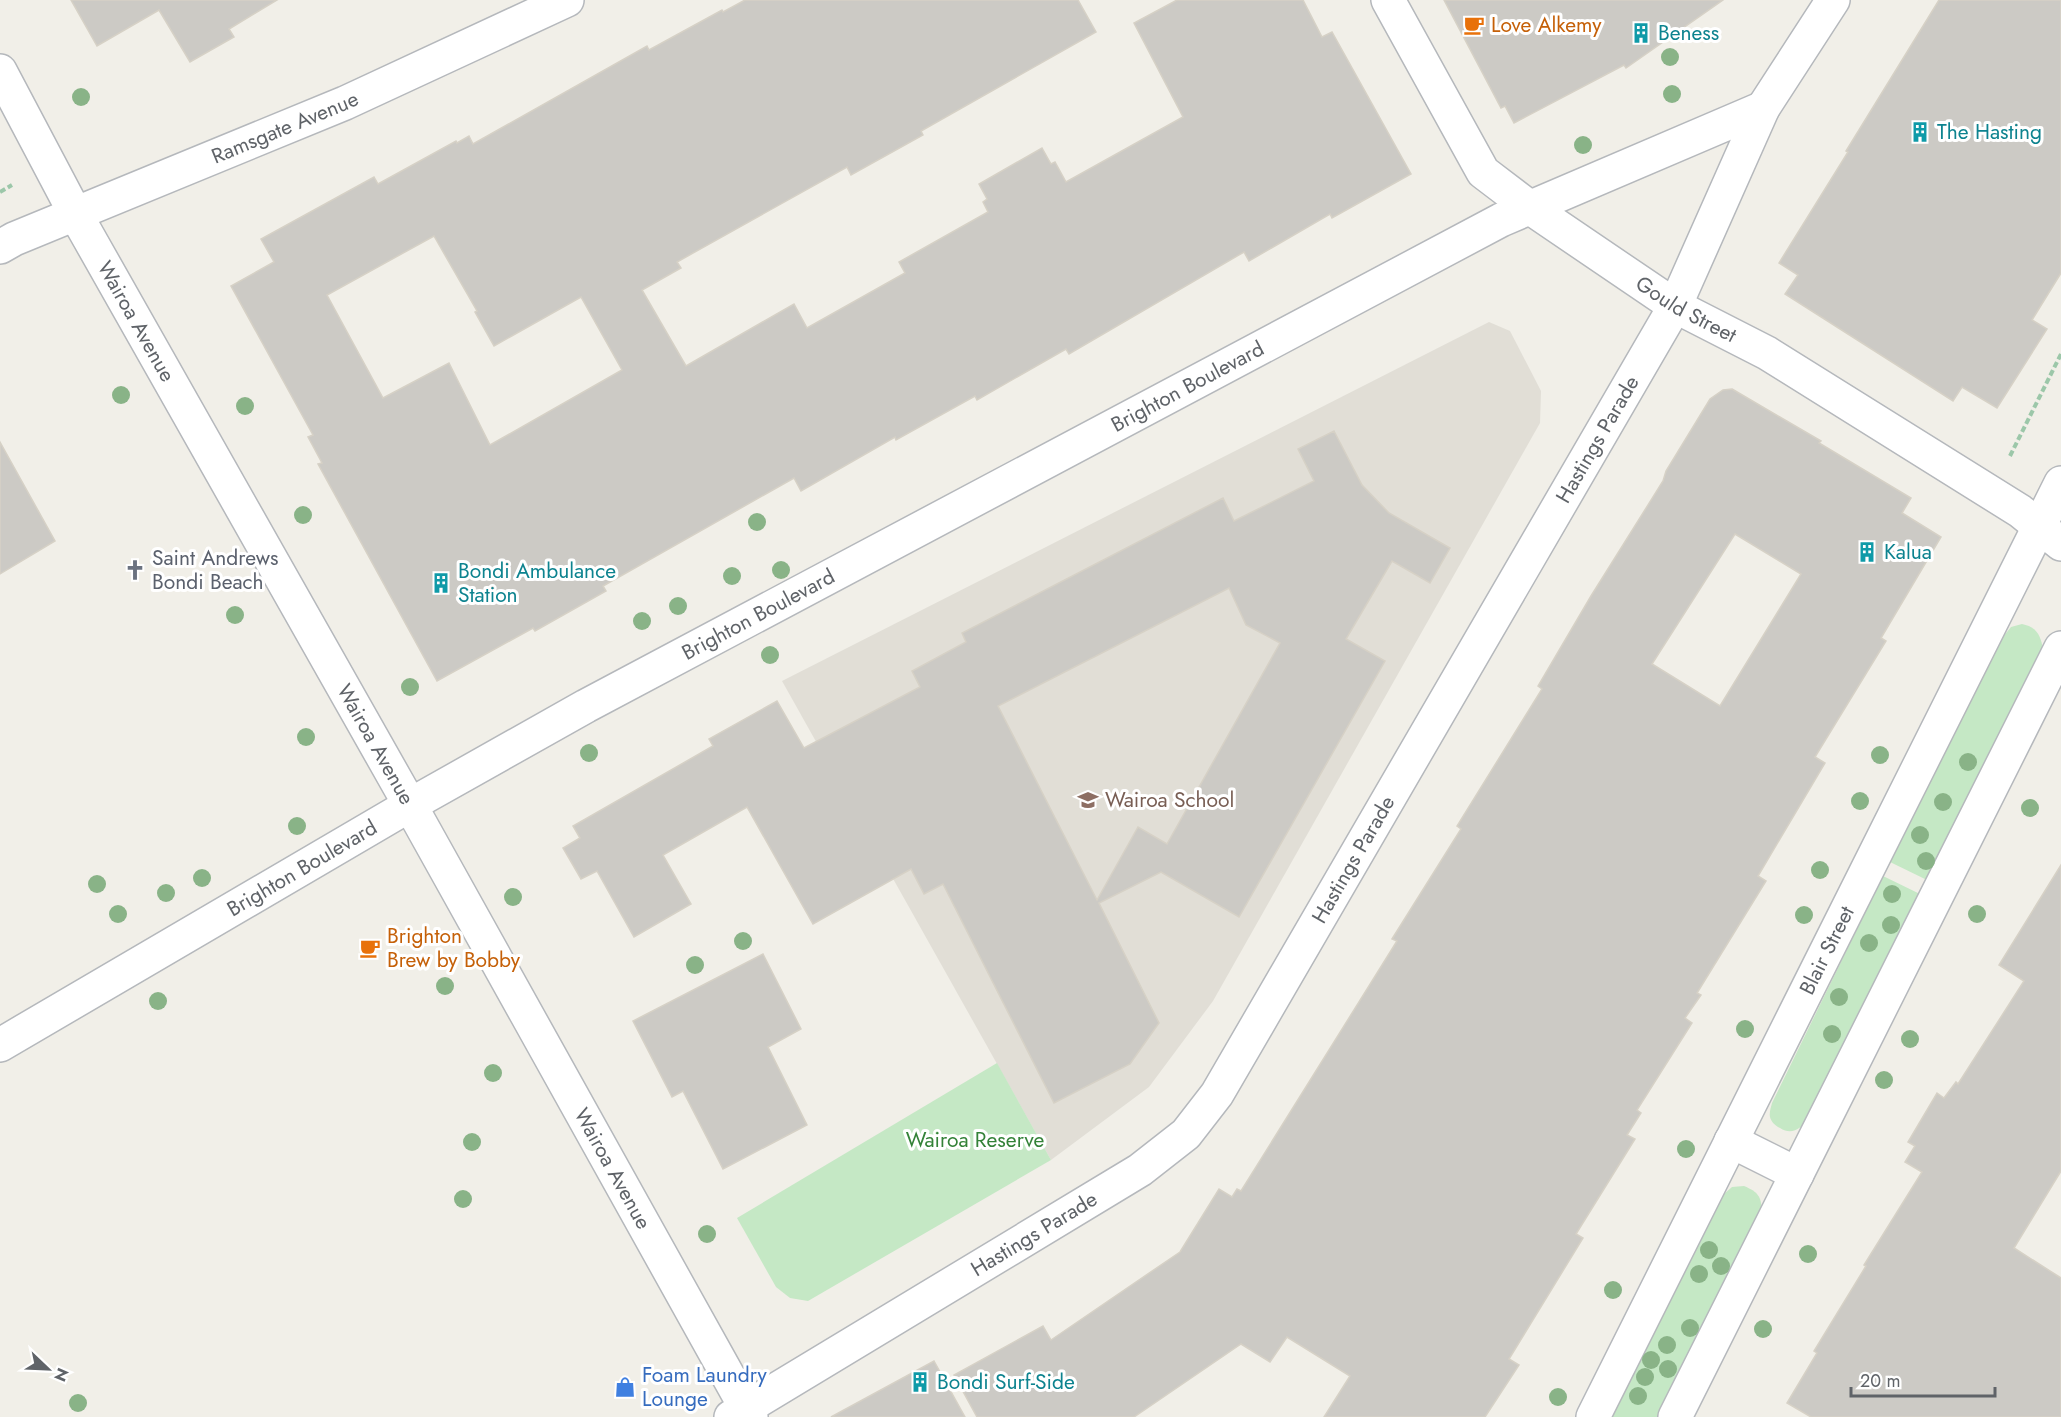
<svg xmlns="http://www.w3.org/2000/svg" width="2061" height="1417" viewBox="0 0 2061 1417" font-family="Jost,sans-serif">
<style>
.education{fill:#e1ded6}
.green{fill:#c5e8c5}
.building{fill:#cccac5;stroke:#d6d1c6;stroke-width:1.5;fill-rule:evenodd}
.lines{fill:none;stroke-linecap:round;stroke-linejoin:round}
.minor-casing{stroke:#b5b8bc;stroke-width:36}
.tertiary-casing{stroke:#b5b8bc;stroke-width:36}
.path{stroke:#9cc7a9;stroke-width:4;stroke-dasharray:6 3;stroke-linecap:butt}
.minor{stroke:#fff;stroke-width:33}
.tertiary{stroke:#fff;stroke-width:33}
.tree{fill:#89b387}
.labels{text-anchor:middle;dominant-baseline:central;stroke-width:6;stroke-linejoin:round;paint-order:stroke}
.food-label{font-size:21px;fill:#c56008;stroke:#fff;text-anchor:start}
.culture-label{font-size:21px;fill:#0d838f;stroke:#fff;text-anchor:start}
.street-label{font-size:21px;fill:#5f6368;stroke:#fff}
.worship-label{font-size:21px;fill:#5b616d;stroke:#fff;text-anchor:start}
.education-label{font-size:21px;fill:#785e54;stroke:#fff;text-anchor:start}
.park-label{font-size:21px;fill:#348238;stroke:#fff}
.shop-label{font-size:21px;fill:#366cbe;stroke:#fff;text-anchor:start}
</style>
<rect width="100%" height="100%" fill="#f1efe8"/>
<polygon class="education" points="1489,322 1510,331 1541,391 1540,423 1213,1001 1149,1087 1051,1160 782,681"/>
<g class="green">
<path d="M 2022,624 C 2037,627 2041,636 2043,650 L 1929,881 L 1890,862 L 2002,638 L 2011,627 Z"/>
<path d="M 1883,876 L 1922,895 L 1809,1119 C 1801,1128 1792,1136 1780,1128 C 1776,1126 1771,1122 1770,1117 C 1769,1113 1771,1107 1772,1103 Z"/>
<polygon points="997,1063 1051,1160 808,1301 790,1298 776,1287 737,1218"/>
<path d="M 1744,1186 C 1758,1192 1761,1196 1762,1211 L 1659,1417 L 1612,1417 L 1724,1194 L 1732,1187 Z"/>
</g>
<g class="building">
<polygon points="71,0 277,0 229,29 234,37 190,62 159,10 97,46"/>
<path d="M 745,0 L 1078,0 L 1096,32 L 921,131 L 923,135 L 851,175 L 847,167 L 677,262 L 681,268 L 642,290 L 686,366 L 794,304 L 807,328 L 905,273 L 899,262 L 988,212 L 983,202 L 987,199 L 979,184 L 1042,148 L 1051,164 L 1055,162 L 1066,182 L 1183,117 L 1134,23 L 1177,0 L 1303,0 L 1322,37 L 1332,32 L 1411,174 L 1332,218 L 1330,214 L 1249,261 L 1244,252 L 1069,354 L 1066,349 L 977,400 L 975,396 L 896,440 L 895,437 L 801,491 L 794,478 L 603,586 L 606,591 L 535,631 L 533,628 L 437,681 L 318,464 L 322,463 L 308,437 L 313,435 L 231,286 L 274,262 L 261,239 L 374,177 L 378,184 L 456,141 L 457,143 L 469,136 L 473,144 L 647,46 L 649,50 L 722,10 L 723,12 ZM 434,236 L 477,311 L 475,312 L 494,346 L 581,297 L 622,370 L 490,445 L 449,363 L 383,398 L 327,295 Z"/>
<polygon points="1444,0 1723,0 1626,68 1624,65 1514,123 1505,106 1501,108"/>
<polygon points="1939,0 2061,0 2061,273 2032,320 2047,329 1997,408 1962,387 1953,401 1785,294 1798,275 1779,263 1848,152 1846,151"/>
<path d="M 1732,389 L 1821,441 L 1819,443 L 1911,498 L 1902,513 L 1941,537 L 1881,638 L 1886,641 L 1815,757 L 1825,763 L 1758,876 L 1766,881 L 1697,993 L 1701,995 L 1685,1018 L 1692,1023 L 1637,1110 L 1641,1113 L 1627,1135 L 1635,1139 L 1576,1234 L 1583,1238 L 1509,1359 L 1519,1365 L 1485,1417 L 1324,1417 L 1350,1376 L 1287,1337 L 1270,1362 L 1241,1344 L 1134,1417 L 977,1417 L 954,1375 L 1043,1326 L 1051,1340 L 1180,1252 L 1219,1189 L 1232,1197 L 1237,1189 L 1241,1191 L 1397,941 L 1392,939 L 1461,829 L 1457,826 L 1542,689 L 1538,686 L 1591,596 L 1663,481 L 1666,471 L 1710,399 L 1723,390 ZM 1735,534 L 1801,574 L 1720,706 L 1652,664 Z"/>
<path d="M 1334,431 L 1362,485 L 1389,513 L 1450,548 L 1430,583 L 1392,561 L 1346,639 L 1385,661 L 1239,917 L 1161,872 L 1099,903 L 1159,1023 L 1130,1064 L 1054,1103 L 943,884 L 924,894 L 911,869 L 813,924 L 747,807 L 663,855 L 691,904 L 634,937 L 597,871 L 581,879 L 563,848 L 580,838 L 573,826 L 713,746 L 709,739 L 777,701 L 804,748 L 920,687 L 912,671 L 966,642 L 962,633 L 1223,498 L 1234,521 L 1314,481 L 1298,449 ZM 1229,588 L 1246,625 L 1280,643 L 1167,844 L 1138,827 L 1097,900 L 998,706 Z"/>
<polygon points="0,442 55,541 0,574"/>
<polygon points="2061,865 2061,1171 2014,1248 2061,1278 2061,1417 1811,1417 1787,1403 1817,1353 1814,1351 1866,1266 1864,1265 1922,1172 1905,1162 1915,1146 1908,1142 1937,1093 1944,1098 1956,1082 1958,1084 2024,981 1999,965"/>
<polygon points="763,954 801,1029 768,1047 807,1125 723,1169 683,1091 672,1097 633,1021"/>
<polygon points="934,1361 965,1417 831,1417"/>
</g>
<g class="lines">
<g class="minor-casing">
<g id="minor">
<path id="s1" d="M 1388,0 L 1483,172 L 1529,207 L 1675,306 L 1767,353 L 2020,511 L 2061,544"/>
<path id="s2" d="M 0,247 L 14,239 L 345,103 L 567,0"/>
<path id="s3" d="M 0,1045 L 410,805 L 586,706 L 1501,220 L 1763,108"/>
<path id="s4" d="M 731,1417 L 1140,1170 L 1186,1134 L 1217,1094 L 1675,306 L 1763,108 L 1833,0"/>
</g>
</g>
<g class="tertiary-casing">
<g id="tertiary">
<path id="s5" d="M 0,71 L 76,215 L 410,805 L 751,1417"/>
<polyline points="1731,1141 1797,1174"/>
<path id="s6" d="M 1593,1417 L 2061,483"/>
<polyline points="1675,1417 2061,648"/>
</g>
</g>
<g class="path">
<polyline points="0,192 12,185"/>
<polyline points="2010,456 2061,354"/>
</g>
<use href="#minor" class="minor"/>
<use href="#tertiary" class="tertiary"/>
</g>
<g class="tree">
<circle cx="1670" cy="57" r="9"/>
<circle cx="1672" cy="94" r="9"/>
<circle cx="81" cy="97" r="9"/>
<circle cx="1583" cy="145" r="9"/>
<circle cx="121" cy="395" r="9"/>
<circle cx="245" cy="406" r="9"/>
<circle cx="303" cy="515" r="9"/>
<circle cx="757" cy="522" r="9"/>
<circle cx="781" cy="570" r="9"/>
<circle cx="732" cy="576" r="9"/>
<circle cx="678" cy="606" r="9"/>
<circle cx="235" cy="615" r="9"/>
<circle cx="642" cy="621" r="9"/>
<circle cx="770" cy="655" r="9"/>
<circle cx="410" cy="687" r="9"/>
<circle cx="306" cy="737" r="9"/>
<circle cx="589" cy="753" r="9"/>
<circle cx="1880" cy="755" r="9"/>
<circle cx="1968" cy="762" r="9"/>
<circle cx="1860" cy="801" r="9"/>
<circle cx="1943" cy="802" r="9"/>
<circle cx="2030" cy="808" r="9"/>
<circle cx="297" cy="826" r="9"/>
<circle cx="1920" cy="835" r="9"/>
<circle cx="1926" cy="861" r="9"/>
<circle cx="1820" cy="870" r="9"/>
<circle cx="202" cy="878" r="9"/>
<circle cx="97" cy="884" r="9"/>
<circle cx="166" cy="893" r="9"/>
<circle cx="1892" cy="894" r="9"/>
<circle cx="513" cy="897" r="9"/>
<circle cx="118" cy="914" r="9"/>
<circle cx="1977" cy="914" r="9"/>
<circle cx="1804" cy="915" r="9"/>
<circle cx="1891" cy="925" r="9"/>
<circle cx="743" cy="941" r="9"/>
<circle cx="1869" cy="943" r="9"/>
<circle cx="695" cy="965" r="9"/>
<circle cx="445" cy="986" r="9"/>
<circle cx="1839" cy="997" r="9"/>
<circle cx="158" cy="1001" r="9"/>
<circle cx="1745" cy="1029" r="9"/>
<circle cx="1832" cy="1034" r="9"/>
<circle cx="1910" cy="1039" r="9"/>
<circle cx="493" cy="1073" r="9"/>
<circle cx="1884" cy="1080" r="9"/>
<circle cx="472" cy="1142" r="9"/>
<circle cx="1686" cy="1149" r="9"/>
<circle cx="463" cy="1199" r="9"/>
<circle cx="707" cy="1234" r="9"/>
<circle cx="1709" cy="1250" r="9"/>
<circle cx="1808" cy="1254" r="9"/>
<circle cx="1721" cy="1266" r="9"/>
<circle cx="1699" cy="1274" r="9"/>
<circle cx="1613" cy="1290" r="9"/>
<circle cx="1690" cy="1328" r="9"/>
<circle cx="1763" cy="1329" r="9"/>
<circle cx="1667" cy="1345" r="9"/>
<circle cx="1651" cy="1360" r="9"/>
<circle cx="1668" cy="1369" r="9"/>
<circle cx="1645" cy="1377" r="9"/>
<circle cx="1638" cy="1396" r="9"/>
<circle cx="1558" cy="1397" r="9"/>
<circle cx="78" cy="1403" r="9"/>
</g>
<defs>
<g id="cafe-bare" transform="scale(1.62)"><path d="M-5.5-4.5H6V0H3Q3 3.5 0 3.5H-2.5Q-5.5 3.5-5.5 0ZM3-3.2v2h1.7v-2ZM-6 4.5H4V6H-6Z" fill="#e8710a" stroke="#fff" stroke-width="2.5" paint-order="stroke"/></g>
<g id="building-bare" transform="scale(1.62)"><path d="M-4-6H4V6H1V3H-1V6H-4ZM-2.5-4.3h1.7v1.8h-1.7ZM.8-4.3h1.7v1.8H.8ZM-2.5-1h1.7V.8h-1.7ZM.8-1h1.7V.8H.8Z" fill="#0f9aa8" stroke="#fff" stroke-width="2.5" paint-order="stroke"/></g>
<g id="church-bare" transform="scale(1.62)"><path d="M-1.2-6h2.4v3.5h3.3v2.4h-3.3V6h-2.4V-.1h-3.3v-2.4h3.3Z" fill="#6b7280" stroke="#fff" stroke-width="2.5" paint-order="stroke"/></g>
<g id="school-bare" transform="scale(1.62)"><path d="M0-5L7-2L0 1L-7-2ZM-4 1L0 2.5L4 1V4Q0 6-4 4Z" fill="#8d6e63" stroke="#fff" stroke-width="2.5" paint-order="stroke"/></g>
<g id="shop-bare" transform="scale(1.62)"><path d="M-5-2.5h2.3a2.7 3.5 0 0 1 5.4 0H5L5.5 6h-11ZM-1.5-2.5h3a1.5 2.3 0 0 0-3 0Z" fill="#3f7fe0" stroke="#fff" stroke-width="2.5" paint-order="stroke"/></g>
</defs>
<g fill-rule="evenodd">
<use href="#cafe-bare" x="1474" y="25"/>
<use href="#building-bare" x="1641" y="33"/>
<use href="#building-bare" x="1920" y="132"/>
<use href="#building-bare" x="1867" y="552"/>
<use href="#church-bare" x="135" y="570"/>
<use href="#building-bare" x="441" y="583"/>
<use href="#school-bare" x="1088" y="800"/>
<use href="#cafe-bare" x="370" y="948"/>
<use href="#building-bare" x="920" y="1382"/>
<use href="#shop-bare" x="625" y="1387"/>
</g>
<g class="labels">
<g class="food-label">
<text x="1491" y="25">Love Alkemy</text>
<text x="387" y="936">Brighton<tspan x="387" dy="24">Brew by Bobby</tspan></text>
</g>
<g class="culture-label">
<text x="1658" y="33">Beness</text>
<text x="1937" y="132">The Hasting</text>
<text x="1884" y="552">Kalua</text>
<text x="458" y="571">Bondi Ambulance<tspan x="458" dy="24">Station</tspan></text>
<text x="937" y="1382">Bondi Surf-Side</text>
</g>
<g class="street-label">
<text stroke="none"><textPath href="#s2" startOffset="309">Ramsgate Avenue</textPath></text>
<text stroke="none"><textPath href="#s1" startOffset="442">Gould Street</textPath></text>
<text stroke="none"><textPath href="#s5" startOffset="285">Wairoa Avenue</textPath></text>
<text stroke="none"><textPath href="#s3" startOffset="1358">Brighton Boulevard</textPath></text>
<text stroke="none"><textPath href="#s4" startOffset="1344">Hastings Parade</textPath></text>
<text stroke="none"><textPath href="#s3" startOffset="872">Brighton Boulevard</textPath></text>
<text stroke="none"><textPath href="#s5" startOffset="771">Wairoa Avenue</textPath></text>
<text stroke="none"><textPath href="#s4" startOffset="858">Hastings Parade</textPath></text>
<text stroke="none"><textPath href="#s3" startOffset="350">Brighton Boulevard</textPath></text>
<text stroke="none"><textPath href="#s6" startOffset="522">Blair Street</textPath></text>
<text stroke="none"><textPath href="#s5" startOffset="1257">Wairoa Avenue</textPath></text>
<text stroke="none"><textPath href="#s4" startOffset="354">Hastings Parade</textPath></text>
</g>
<g class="worship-label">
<text x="152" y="558">Saint Andrews<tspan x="152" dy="24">Bondi Beach</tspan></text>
</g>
<g class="education-label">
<text x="1105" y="800">Wairoa School</text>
</g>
<g class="park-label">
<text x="975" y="1140">Wairoa Reserve</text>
</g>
<g class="shop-label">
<text x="642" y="1375">Foam Laundry<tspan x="642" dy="24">Lounge</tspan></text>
</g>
</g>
<g transform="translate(48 1369) rotate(113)" stroke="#ffffff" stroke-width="4.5" paint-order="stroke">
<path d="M0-4.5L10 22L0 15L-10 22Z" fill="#5f6368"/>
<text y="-9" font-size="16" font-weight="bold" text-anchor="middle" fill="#5f6368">N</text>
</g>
<path d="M1851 1387v9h144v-9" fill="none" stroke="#5f6368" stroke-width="3"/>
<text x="1860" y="1387" font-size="18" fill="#5f6368" stroke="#ffffff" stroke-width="4.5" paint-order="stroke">20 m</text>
</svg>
